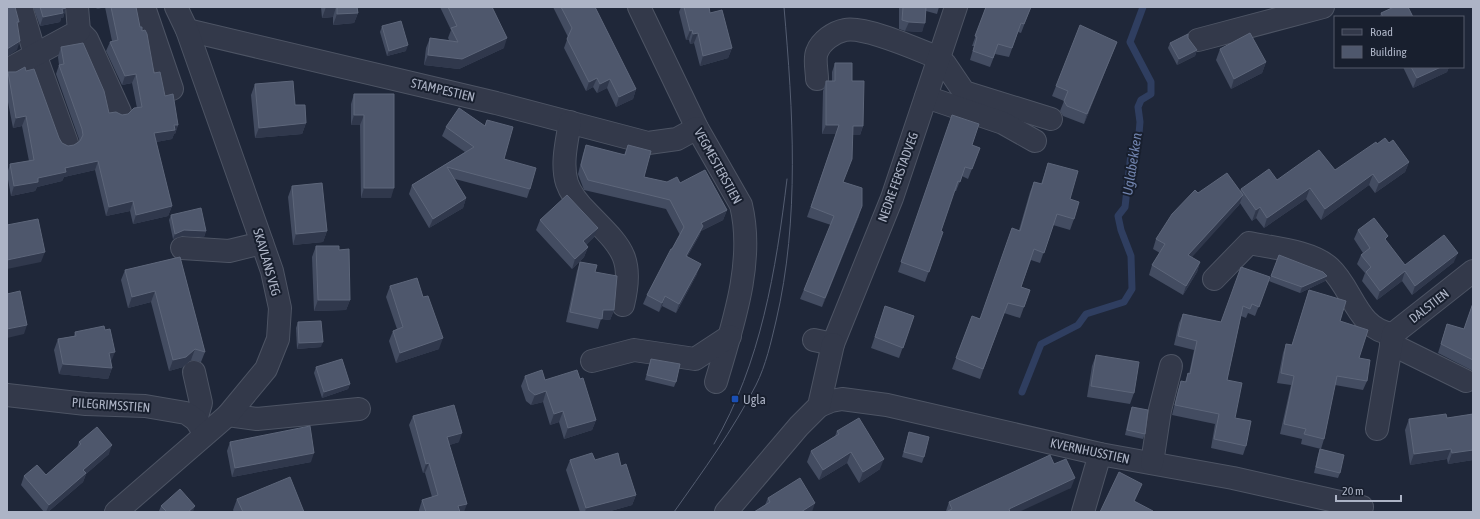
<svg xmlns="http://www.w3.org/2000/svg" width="1480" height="519" viewBox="0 0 1480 519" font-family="'Asap Condensed',sans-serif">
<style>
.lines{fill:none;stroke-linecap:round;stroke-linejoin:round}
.stream{stroke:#2f3e60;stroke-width:7}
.minor-casing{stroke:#4d5464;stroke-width:24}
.minor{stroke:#33394a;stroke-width:22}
.tram{stroke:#545d71;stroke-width:1}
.wall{fill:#434c61}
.shaded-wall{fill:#30384c}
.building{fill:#4e576c;stroke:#5d667a}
.transit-dot{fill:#1a4fb4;stroke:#181f2e;stroke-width:1.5}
.labels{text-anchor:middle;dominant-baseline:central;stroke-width:4;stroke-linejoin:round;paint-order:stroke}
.street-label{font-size:13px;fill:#adb4c6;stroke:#181f2e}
.poi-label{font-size:13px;fill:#adb4c6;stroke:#181f2e;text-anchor:start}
.water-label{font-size:14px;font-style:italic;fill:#7386b1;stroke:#181f2e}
</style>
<rect width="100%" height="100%" fill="#1f2739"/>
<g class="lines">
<polyline class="stream" points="1022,392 1041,344 1078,325 1086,314 1124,302 1132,289 1131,256 1121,230 1118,216 1125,207 1131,154 1138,145 1140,122 1138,107 1141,100 1151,94 1151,82 1130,42 1143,7"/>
<g class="minor-casing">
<g id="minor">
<polyline points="21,7 35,54 67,143"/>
<polyline points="144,7 172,89"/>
<path d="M 639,7 L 697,128 L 741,205 C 755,263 732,327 716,382"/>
<polyline points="187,30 496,103 648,143 677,139 697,128"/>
<polyline points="79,31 87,39 120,112"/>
<polyline points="1198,40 1323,7"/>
<polyline points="7,70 79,31 77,7"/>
<path d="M 817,79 C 817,71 814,59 817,52 C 821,41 834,32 845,30 C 866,26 918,50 939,58 L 945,64 L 964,92 L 1051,119"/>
<polyline points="926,97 1003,123 1035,141"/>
<path d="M 570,122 C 567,141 561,164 567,183 C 571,195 579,204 588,213 C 620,246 635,256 623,305"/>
<polyline points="182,248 229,251 262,243"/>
<path d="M 1214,279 L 1249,243 C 1273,248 1312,251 1330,268 C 1353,289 1357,330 1393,334"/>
<polyline points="814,340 833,344 892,198 956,7"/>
<polyline points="1391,344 1466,381"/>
<polyline points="592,361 634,350 695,359 730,336"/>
<polyline points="194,372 201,403 196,420"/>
<polyline points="7,395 86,404 145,406 186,413 196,420 205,434"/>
<polyline points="819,406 831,401 842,399 887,405 1100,454 1233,478 1362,507"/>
<polyline points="228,415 257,419 359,409"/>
<polyline points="1377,429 1393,334 1473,271"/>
<polyline points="1152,463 1160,410 1171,366"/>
<polyline points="116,512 228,415 266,369 278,339 280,308 272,271 187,30 176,7"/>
<polyline points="726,512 799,426 819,406 833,344"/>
<polyline points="1083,512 1100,454"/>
</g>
</g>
<use href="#minor" class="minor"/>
<g class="tram">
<path d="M 714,444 C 761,363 776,270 787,179"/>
<path d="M 674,512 C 703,471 733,430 756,385 C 766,365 771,342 776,321 C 800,219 793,111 784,7"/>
</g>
</g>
<g class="wall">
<polygon points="33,7 66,7 66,8 63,18 61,18 60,22 40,26"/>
<polygon points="96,7 136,7 140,27 154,73 178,125 175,134 174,134 172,139 156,142 172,206 168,216 133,224 130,211 106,216 95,170 64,177 62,181 37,187 35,191 11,196 7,174 10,164 29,161 22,126 13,128 7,97 7,74 8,72 26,71 59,138 62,143 68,146 74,145 79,142 79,139 56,74 59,65 58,57 61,47 109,113 122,115 128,114 137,108 132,83 122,85 106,51 110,42 112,41 105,7 97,9"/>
<polygon points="321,7 357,7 358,13 354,23 333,25 333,17 322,18"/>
<polygon points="440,7 492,7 504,48 459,69 424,65 426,48 430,38 449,40 448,38 451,30"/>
<polygon points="553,7 595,7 636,89 633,99 616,107 607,88 597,93 593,87 586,91 564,48 568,37"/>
<polygon points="681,7 709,7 710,13 732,48 728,58 700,66 694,43 690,44 689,40 686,40 679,12"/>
<polygon points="899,7 939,7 937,14 926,11 922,32 905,31 899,29"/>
<polygon points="986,7 1031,7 1021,33 1018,32 1009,57 995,54 990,67 970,60 974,46 972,46"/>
<polygon points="1381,13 1413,17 1380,17"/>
<polygon points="382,26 406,51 387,56 380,32"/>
<polygon points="1117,42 1084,124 1063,116 1060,111 1064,101 1052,96 1056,86"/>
<polygon points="1170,43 1197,50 1195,56 1177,65 1168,48"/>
<polygon points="1220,49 1266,62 1262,73 1231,89 1216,60"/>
<polygon points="835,63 852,81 863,126 860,135 852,135 843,182 859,216 822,307 800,299 831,225 807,217 836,134 822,134 823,91 826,81 832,81 832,72"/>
<polygon points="1403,67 1449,67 1447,72 1413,88"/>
<polygon points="255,84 295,105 306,123 302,134 255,138 251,95"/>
<polygon points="354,94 394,94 391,198 361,198 360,125 351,125 351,104"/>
<polygon points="952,115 972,145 980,148 968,179 962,176 956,191 954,191 941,231 943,232 925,282 898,272"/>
<polygon points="487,120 504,159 530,189 527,198 455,179 466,198 463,208 429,228 409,194 412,185 465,152 442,136 446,127 485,126"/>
<polygon points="1389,143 1409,162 1405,172 1375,193 1369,185 1321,220 1306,199 1264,228 1256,218 1252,221 1240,203 1239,205 1191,257 1200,262 1197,272 1183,295 1149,275 1152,265 1160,253 1153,249 1156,239 1198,193 1240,191 1241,189 1277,180 1335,170 1377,144"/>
<polygon points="586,145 624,155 628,145 644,177 667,182 680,183 727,210 723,220 701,231 699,236 687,257 697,274 676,313 662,306 659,312 643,304 647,295 672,249 680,235 666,209 584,190 578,174 583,154"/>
<polygon points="1048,163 1070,199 1074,219 1070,230 1053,225 1040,263 1031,260 1021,287 1030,290 1020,318 1004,313 980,379 952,369 972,316 980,319 1019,230 1030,192 1034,182 1041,184"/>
<polygon points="292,186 327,231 323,242 293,245 288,197"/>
<polygon points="171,215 206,231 204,237 182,236 173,239 169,220"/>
<polygon points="540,220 594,237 586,245 588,247 584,257 572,269 536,230"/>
<polygon points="1358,230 1386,241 1405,265 1454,262 1412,295 1402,281 1377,300 1362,281 1365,273 1357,264 1361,255 1363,253 1354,239"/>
<polygon points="316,246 339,250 350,300 346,310 314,311 312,257"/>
<polygon points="1279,255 1325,281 1300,293 1269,281"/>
<polygon points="180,257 205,352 201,362 191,360 183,367 169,371 151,302 128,308 121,280 125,270"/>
<polygon points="580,262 595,272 614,310 610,320 601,319 598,329 566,322 577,271"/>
<polygon points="1270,277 1255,316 1248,313 1246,318 1241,316 1227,380 1235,418 1246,446 1243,455 1211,448 1215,424 1172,415 1178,390 1181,381 1185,382 1188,373 1189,374 1194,350 1174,345 1179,323 1183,314 1221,322"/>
<polygon points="390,286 423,297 439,349 396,363 389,341 393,331 397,329 386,297"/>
<polygon points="1309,290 1340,321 1359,358 1367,381 1363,390 1335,385 1324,439 1321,449 1301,444 1302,439 1280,434 1291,385 1277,383 1283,353 1286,344 1292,345"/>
<polygon points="1473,303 1473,371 1438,353 1447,324 1464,329"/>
<polygon points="885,306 914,316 899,358 871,348"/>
<polygon points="298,322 321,347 297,349 296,328"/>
<polygon points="75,332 111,362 112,368 108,379 59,374 54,350 58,339 74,336"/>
<polygon points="1096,355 1134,393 1130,404 1087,397 1092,366"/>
<polygon points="651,359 676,382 674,387 645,380 649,365"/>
<polygon points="316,367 350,384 348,389 322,398 314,373"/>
<polygon points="525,376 545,380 580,379 596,420 592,430 564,439 559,422 550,425 543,402 531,405 526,401 521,386"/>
<polygon points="1132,407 1145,434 1143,439 1125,435 1130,412"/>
<polygon points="1473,414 1473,460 1448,464 1447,459 1410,465 1405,430 1409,419 1447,418"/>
<polygon points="413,416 459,442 449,445 464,512 419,512 419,510 422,500 432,497 425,473 423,473 409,425"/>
<polygon points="837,431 880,469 859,483 847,463 819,480 807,462 811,451 835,436"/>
<polygon points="909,432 924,457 922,463 902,457"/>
<polygon points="79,442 109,454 86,474 83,482 48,512 44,512 21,485 24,476 46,475 77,448"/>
<polygon points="230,442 311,462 232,477 227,451"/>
<polygon points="1320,449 1340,473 1338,478 1314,473 1318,455"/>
<polygon points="570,460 595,460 621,466 636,495 632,505 607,512 580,512 566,470"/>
<polygon points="1054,464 1071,488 946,512 946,511 949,502"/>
<polygon points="768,498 812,512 765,505"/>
<polygon points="237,499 304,512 234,512 233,510"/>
<polygon points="161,506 193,512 160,512 159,511"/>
</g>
<g class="shaded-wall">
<polygon points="97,7 105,7 97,9"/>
<polygon points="326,7 336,7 333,17 322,18"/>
<polygon points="66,8 63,18 61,18 60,22 40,26 43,17 62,9"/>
<polygon points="358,13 354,23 333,25 337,14"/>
<polygon points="909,22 925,23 922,32 905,31"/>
<polygon points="692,30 689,40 686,40 690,31"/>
<polygon points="698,33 694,43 690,44 693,34"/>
<polygon points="507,38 504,48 459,69 424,65 428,55"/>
<polygon points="20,41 17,50 7,57 7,49"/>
<polygon points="1117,42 1113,52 1084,124 1087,114"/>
<polygon points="408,45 406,51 387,56 389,51"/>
<polygon points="732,48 728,58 700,66 703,56"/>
<polygon points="1197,50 1195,56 1177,65 1179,59"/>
<polygon points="1266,62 1262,73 1231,89 1234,79"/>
<polygon points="1441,67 1449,67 1447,72 1413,88 1417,78"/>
<polygon points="136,74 132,83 122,85 125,76"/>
<polygon points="597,78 593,87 586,91 589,82"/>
<polygon points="610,79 607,88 597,93 600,84"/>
<polygon points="636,89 633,99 616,107 619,97"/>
<polygon points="354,115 364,115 360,125 351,125"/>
<polygon points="26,116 22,126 13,128 16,118"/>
<polygon points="306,123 302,134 255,138 259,128"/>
<polygon points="174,125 178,125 175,134 174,134 172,139 151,143 154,133"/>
<polygon points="826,125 839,125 836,134 822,134"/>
<polygon points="853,126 863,126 860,135 849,135"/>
<polygon points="98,161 95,170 64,177 62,181 37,187 35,191 11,196 14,186 65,168"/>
<polygon points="1409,162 1405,172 1375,193 1379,183"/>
<polygon points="1373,174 1369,185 1321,220 1325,209"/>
<polygon points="364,188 394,188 391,198 361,198"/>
<polygon points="1310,188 1306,199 1264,228 1267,218"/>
<polygon points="1243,195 1239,205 1185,265 1188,255"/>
<polygon points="466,198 463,208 429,228 433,219"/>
<polygon points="133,201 130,211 106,216 109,207"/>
<polygon points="172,206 168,216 133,224 136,215"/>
<polygon points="862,206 859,216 822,307 825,298"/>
<polygon points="1260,207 1256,218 1252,221 1256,210"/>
<polygon points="727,210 723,220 701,231 699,236 682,266 686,256 701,223"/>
<polygon points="598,228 594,237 579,251 583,241"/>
<polygon points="184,230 206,231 204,237 182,236 173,239 175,234"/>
<polygon points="327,231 323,242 293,245 296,234"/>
<polygon points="588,247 584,257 572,269 575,259"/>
<polygon points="45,252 41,262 7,269 7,260"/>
<polygon points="1458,253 1454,262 1412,295 1415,286"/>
<polygon points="1200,262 1197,272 1183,295 1186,286"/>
<polygon points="701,264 697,274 676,313 679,304"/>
<polygon points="1405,271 1402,281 1377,300 1380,291"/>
<polygon points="1327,276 1325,281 1300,293 1302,287"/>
<polygon points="155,291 151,302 128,308 132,297"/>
<polygon points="665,296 662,306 659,312 662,303"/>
<polygon points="318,300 350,300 346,310 314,311"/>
<polygon points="603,310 614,310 610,320 601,319"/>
<polygon points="27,325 24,334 7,338 7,329"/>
<polygon points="443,338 439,349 396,363 400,353"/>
<polygon points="323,342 321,347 297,349 299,343"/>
<polygon points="195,349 191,360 183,367 169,371 173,360"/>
<polygon points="115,352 111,362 105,364 109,353"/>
<polygon points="63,364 112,368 108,379 59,374"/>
<polygon points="350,384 348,389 322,398 324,392"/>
<polygon points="546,391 543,402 531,405 535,395"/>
<polygon points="563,411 559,422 550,425 554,414"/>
<polygon points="596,420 592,430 564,439 568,428"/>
<polygon points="462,433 459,442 444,447 447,437"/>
<polygon points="112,445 109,454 86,474 83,482 48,512 46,512 49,505 83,470"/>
<polygon points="1451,449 1447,459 1410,465 1414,454"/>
<polygon points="1473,450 1473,460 1448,464 1452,453"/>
<polygon points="851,452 847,463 819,480 823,470"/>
<polygon points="314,453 311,462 232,477 235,468"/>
<polygon points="884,459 880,469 859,483 863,472"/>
<polygon points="429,463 425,473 423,473 426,464"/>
<polygon points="1075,478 1071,488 1019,512 1007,512 1009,509"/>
<polygon points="1142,484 1138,494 1130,512 1134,501"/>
<polygon points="636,495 632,505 607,512 585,512 586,508"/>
<polygon points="815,503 812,512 801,512"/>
<polygon points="467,504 464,512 456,512 458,506"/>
<polygon points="195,506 193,512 188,512"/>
</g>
<g class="building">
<polygon points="7,7 15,7 19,22 17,22 20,41 7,49"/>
<polygon points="40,7 66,7 66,8 62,9 63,13 43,17"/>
<polygon points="111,7 136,7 140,27 142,27 142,31 145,30 147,34 154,73 160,72 165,96 173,94 178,125 174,125 175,130 154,133 172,206 136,215 133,201 109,207 98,161 65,168 66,172 38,178 38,182 14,186 10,164 34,160 26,116 16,118 8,72 16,72 25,67 26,71 34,69 59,138 62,143 68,146 74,145 80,141 83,135 82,129 59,65 64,64 61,47 83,43 104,91 109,113 116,112 122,115 128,114 134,108 142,107 136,74 125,76 110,42 118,40"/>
<polygon points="337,7 357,7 358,13 337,14"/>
<polygon points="448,7 492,7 507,38 462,59 428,55 430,38 458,42 451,28 457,26"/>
<polygon points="561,7 595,7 636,89 619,97 610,79 600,84 597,78 589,82 567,39 572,28"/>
<polygon points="684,7 709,7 710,13 722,10 732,48 703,56 698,33 693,34 692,30 690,31"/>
<polygon points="903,7 926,7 925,23 909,22 902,20"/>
<polygon points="986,7 1031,7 1024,24 1021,23 1012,48 998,44 993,58 973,51 977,37 975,36"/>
<polygon points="1394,7 1408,7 1413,17 1383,17 1381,13"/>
<polygon points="401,21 408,45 389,51 382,26"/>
<polygon points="1080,25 1117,42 1087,114 1067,106 1064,101 1068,91 1056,86"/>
<polygon points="1250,33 1266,62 1234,79 1220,49"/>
<polygon points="1188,34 1188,38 1197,50 1179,59 1170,43"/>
<polygon points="835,63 852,63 852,81 864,81 863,126 853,126 852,159 843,182 862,188 862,206 825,298 804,290 834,216 811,207 839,125 826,125 826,81 835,81"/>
<polygon points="1411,67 1441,67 1417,78"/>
<polygon points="293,81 295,105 305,105 306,123 259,128 255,84"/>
<polygon points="354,94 394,94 394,188 364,188 364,115 354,115"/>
<polygon points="459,108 485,126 487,120 513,127 504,159 536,168 530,189 447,167 466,198 433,219 412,185 474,147 446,127"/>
<polygon points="952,115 979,124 972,145 980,148 972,169 965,167 960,182 958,181 941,231 943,232 929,272 901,262"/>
<polygon points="1385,138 1389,143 1393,140 1409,162 1379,183 1373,174 1325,209 1310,188 1267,218 1260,207 1256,210 1241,189 1269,169 1277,180 1319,150 1335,170 1376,142 1377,144"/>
<polygon points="586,145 625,155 628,145 651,151 644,177 667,182 677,177 680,183 705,170 727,210 701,223 703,226 686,256 701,264 679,304 665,296 662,303 647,295 671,249 672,249 684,227 670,200 588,180 581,165"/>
<polygon points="1048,163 1078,171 1070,199 1079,202 1074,219 1057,214 1044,253 1034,249 1021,287 1030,290 1024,307 1008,303 983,369 956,358 972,316 980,319 1012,228 1020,231 1034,182 1042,184"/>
<polygon points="1227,173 1243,195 1188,255 1200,262 1186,286 1152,265 1165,244 1156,239 1172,214 1195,190 1198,193"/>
<polygon points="322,183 327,231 296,234 292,186"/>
<polygon points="567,195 598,228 583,241 588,247 575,259 540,220"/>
<polygon points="201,208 206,231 184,230 175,234 171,215"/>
<polygon points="1374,218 1388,236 1385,239 1405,265 1444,235 1458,253 1415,286 1405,271 1380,291 1366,272 1371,267 1361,255 1370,248 1358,230"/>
<polygon points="38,219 45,252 7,260 7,225"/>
<polygon points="316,246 339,246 339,250 349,249 350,300 318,300"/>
<polygon points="1279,255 1323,272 1327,276 1302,287 1271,276"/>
<polygon points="180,257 205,352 195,349 186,357 173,360 155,291 132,297 125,270"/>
<polygon points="580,262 597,265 595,272 617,276 614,310 603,310 602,319 570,312"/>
<polygon points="1241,267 1270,277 1259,307 1252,304 1250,309 1243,306 1227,380 1242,383 1235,418 1251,421 1246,446 1214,439 1219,414 1175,405 1181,381 1186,382 1188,373 1190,374 1197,341 1178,336 1183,314 1221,322"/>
<polygon points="417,278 423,297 428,296 443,338 400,353 393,331 403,327 390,286"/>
<polygon points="1309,290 1346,301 1340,321 1368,330 1359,358 1370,360 1367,381 1337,376 1324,439 1304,434 1306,429 1284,424 1294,376 1281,373 1286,344 1292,345"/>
<polygon points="20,291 27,325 7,329 7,294"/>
<polygon points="1473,303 1473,360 1441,344 1447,324 1464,329"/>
<polygon points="885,306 914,316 903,348 875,337"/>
<polygon points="321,321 323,342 299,343 298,322"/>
<polygon points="104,326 105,330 110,329 115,352 109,353 112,368 63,364 58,339 76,336 75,332"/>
<polygon points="1096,355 1139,362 1134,393 1091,386"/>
<polygon points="342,359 350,384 324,392 316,367"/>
<polygon points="651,359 680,364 676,382 647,375"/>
<polygon points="542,370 545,380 577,370 580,379 583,378 596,420 568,428 563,411 554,414 546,391 535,395 529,390 525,376"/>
<polygon points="454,405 462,433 447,437 467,504 458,506 460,512 426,512 422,500 438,495 429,463 426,464 413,416"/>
<polygon points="1132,407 1148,410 1145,434 1127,430"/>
<polygon points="1446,414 1447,418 1473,414 1473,450 1452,453 1451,449 1414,454 1409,419"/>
<polygon points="859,418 884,459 863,472 851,452 823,470 811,451 839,434 837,431"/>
<polygon points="310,426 314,453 235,468 230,442"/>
<polygon points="97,427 112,445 83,470 86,473 49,505 24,476 37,465 46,475 81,444 79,442"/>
<polygon points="909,432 929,437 924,457 904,452"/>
<polygon points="1320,449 1344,455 1340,473 1316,467"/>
<polygon points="592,453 595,460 618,453 621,466 626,464 636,495 586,508 570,460"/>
<polygon points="1050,455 1054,464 1066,459 1075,478 1009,509 1010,512 946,512 952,509 949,502"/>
<polygon points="1119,472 1142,484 1134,501 1153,511 1152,512 1100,512"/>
<polygon points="290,477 304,512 243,512 237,499"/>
<polygon points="800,478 815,503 801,512 754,512 770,502 768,498"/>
<polygon points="180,489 195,506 188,512 167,512 161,506"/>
</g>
<rect class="transit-dot" x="731" y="395" width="8" height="8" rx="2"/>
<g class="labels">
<g class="street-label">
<text transform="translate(443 90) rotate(13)">STAMPESTIEN</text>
<text transform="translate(718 166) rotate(61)">VEGMESTERSTIEN</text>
<text transform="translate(898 177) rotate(-70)">NEDRE FERSTADVEG</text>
<text transform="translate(267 262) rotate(74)">SKAVLANS VEG</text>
<text transform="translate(1429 306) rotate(-38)">DALSTIEN</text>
<text transform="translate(111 405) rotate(4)">PILEGRIMSSTIEN</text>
<text transform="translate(1090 451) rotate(12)">KVERNHUSSTIEN</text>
</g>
<g class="poi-label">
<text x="743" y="399">Ugla</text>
</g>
<g class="water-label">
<text transform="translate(1132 164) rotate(-81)">Uglabekken</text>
</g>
</g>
<rect width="1480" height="519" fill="none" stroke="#adb4c6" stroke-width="16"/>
<rect x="1334" y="16" width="130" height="52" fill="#181f2e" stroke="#545b6b"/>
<rect x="1342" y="29" width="20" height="6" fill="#33394a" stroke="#545b6b"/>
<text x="1370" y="36" font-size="12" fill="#adb4c6">Road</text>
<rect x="1342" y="46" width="20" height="12" fill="#4e576c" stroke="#545b6b"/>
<text x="1370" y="56" font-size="12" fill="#adb4c6">Building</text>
<path d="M1336 495v6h65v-6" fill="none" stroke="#adb4c6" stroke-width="2"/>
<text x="1342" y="495" font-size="12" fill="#adb4c6" stroke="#181f2e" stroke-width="3" paint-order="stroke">20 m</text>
</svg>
